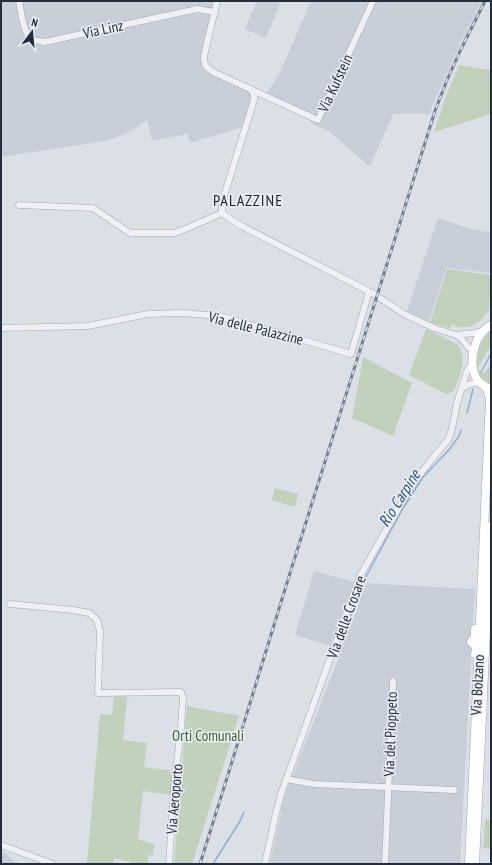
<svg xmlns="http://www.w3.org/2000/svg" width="492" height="865" viewBox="0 0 492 865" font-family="'PT Sans Narrow',sans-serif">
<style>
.built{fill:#c9cfd9}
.green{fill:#c1d1bc}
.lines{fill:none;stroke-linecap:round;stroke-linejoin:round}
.stream{stroke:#93aeca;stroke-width:1.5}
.minor-casing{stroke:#a0a7b1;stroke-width:7}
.major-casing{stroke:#9aa4b3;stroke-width:9}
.minor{stroke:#eef0f5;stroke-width:6}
.major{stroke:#fff;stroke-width:8}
.rail-casing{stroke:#747f91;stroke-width:3}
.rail{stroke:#eaeff4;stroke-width:1.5;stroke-dasharray:4.5;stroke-linecap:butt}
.labels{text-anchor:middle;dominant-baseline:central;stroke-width:3;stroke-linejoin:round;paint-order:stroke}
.street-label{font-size:15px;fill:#242e3d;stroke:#eaeff4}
.park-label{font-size:15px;fill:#395a31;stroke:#eaeff4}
.neighbourhood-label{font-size:16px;letter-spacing:1px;fill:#171f2e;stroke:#eaeff4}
.water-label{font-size:16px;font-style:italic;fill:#2d4c73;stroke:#eaeff4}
</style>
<rect width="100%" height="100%" fill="#dbe0e7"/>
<g class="built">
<polygon points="1,1 220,1 206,59 208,64 213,68 266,93 273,84 282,68 311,1 482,1 458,48 429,114 393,114 370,167 329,131 314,125 311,121 260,96 257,97 243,127 190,143 187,134 152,141 147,120 131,131 115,138 100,142 1,157"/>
<polygon points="257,1 281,1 266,38 245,29"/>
<polygon points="438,218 474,230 491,232 491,273 446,268 429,322 407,311"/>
<polygon points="314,571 354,582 330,646 295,635"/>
<polygon points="366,583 475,589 460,864 270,864 284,798 350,628"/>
<polygon points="1,851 3,851 15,862 21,864 1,864"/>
</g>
<g class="green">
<polygon points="459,65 491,70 491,114 434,132 446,96"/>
<polygon points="447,269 491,275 489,311 481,320 469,327 458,327 452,324 450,328 430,323"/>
<path d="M 426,329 L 457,344 C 469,357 459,377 454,391 L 446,394 L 409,375 Z"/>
<path d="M 491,330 L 491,345 L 478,368 L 479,371 L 483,373 L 488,369 L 491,363 L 491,384 C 486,382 481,379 479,374 C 473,361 480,338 491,330 Z"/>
<polygon points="363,357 412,383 393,436 352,418"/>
<polygon points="275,488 298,494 295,507 272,500"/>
<polygon points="114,696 127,697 123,740 147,743 144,767 174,771 172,795 143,791 138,839 154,844 153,856 148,855 148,864 137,864 114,858 113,864 87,864 100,714 112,715"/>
<polygon points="187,706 239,716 192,864 174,864"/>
<polygon points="485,819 491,820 491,849 483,848"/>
</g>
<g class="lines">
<g class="stream">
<polyline points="481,372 491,354"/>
<polyline points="467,413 473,389"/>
<polyline points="363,582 402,510 423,477 449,450 459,436 461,430"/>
<polyline points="347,627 359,592"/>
<polyline points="213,864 240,821 244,812"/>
</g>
<g class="minor-casing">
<g id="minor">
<path d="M 19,1 C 21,10 23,32 30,37 C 34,41 40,41 45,42 L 197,9 L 215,12"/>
<path d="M 217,1 L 204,56 C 204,66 206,67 213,72 L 318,120 L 373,1"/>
<polyline points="250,89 254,94 254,100 224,196 222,204 222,213 236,223 374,294 404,314 434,328 456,335 461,338 468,347 473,352"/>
<polyline points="19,205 93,208 130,233 175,233 190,227 222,213"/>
<polyline points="1,328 88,326 148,314 182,313 220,316 351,354 369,292"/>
<polyline points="456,335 474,333 483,331"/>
<polyline points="462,388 470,384 479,382"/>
<polyline points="10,604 73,610 89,613 97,620 100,631 98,693 181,692 183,697 181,727 174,789 169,864"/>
<polyline points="286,779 314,784 454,790"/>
<polyline points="1,845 53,864"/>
<polyline points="265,864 276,813 281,794 360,576 410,488 431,460 448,440 452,429 457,403 467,371 472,364"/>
<polyline points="385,864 393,681"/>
</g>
</g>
<g class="major-casing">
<g id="major">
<path d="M 491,325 C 485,328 481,333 478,338 C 476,342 475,346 474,350 C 470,366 473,384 491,389"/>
<polyline points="475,629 475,637 471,642 476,647 475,654"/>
<polyline points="469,864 488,443 490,400 488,393 487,388"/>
<polyline points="475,864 491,526"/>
</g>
</g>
<use href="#minor" class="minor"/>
<use href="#major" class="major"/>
<g class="rail-casing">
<polyline id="rail" points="200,864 231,765 286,586 435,111 447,80 461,49 485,1"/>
</g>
<use href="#rail" class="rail"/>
</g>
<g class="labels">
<g class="street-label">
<text transform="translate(103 29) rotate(-12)">Via Linz</text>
<text transform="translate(335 83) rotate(-65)">Via Kufstein</text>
<text transform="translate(256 328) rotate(14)">Via delle Palazzine</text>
<text transform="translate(346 617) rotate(-70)">Via delle Crosare</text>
<text transform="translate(477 685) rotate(-87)">Via Bolzano</text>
<text transform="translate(390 734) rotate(-88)">Via del Pioppeto</text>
<text transform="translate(174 799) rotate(-85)">Via Aeroporto</text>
</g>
<g class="park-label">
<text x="208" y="735">Orti Comunali</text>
</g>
<g class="neighbourhood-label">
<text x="248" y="200">PALAZZINE</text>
</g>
<g class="water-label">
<text transform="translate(399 498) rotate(-58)">Rio Carpine</text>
</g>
</g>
<rect width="492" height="865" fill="none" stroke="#242e3d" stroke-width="4"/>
<g transform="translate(32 32) rotate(16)" stroke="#eaeff4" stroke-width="3" paint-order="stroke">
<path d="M0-3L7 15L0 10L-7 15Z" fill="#242e3d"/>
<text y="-6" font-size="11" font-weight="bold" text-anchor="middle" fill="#242e3d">N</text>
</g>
</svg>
